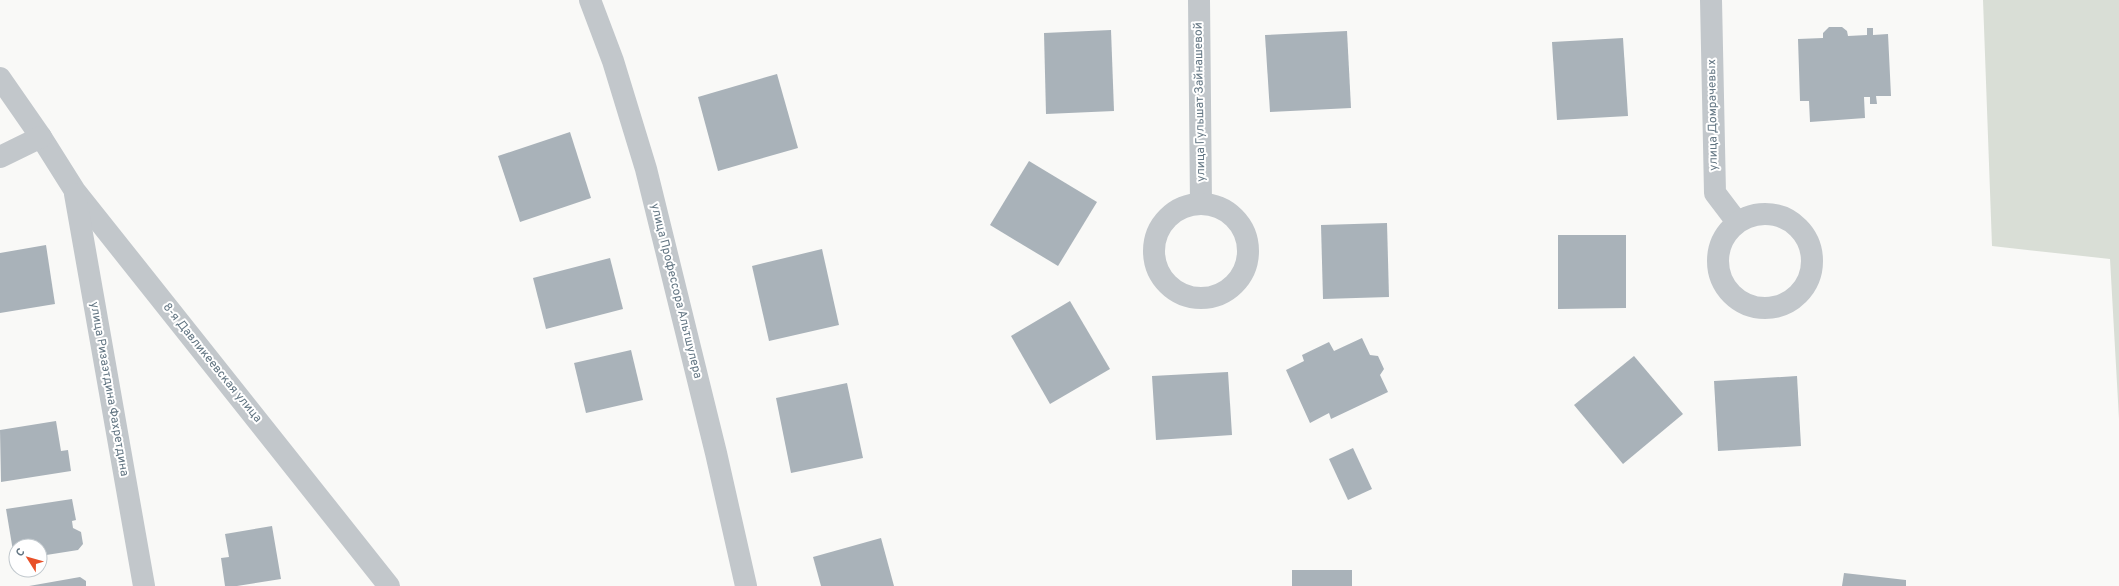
<svg xmlns="http://www.w3.org/2000/svg" width="2119" height="586" viewBox="0 0 2119 586" font-family="Overpass,sans-serif">
<style>
.green{fill:#d9ded6}
.building{fill:#a9b2b9}
.lines{fill:none;stroke-linecap:round;stroke-linejoin:round}
.minor{stroke:#c2c7cb;stroke-width:22}
.labels{text-anchor:middle;dominant-baseline:central;stroke-width:4;stroke-linejoin:round;paint-order:stroke}
.street-label{font-size:12px;fill:#637683;stroke:#fff}
</style>
<rect width="100%" height="100%" fill="#f9f9f7"/>
<polygon class="green" points="1983,0 2119,0 2119,419 2110,259 1992,246"/>
<g class="building">
<polygon points="1829,27 1842,27 1847,31 1848,36 1867,35 1867,28 1873,28 1873,35 1888,34 1891,96 1876,96 1877,104 1870,104 1870,97 1864,97 1865,118 1810,122 1809,101 1800,101 1798,39 1823,38 1823,33"/>
<polygon points="1111,30 1114,111 1046,114 1044,33"/>
<polygon points="1347,31 1351,108 1270,112 1265,35"/>
<polygon points="1623,38 1628,116 1557,120 1552,42"/>
<polygon points="777,74 798,148 718,171 698,97"/>
<polygon points="570,132 591,198 520,222 498,156"/>
<polygon points="1029,161 1097,202 1058,266 990,225"/>
<polygon points="1387,223 1389,297 1323,299 1321,225"/>
<polygon points="1558,235 1626,235 1626,308 1558,309"/>
<polygon points="46,245 55,304 0,313 0,253"/>
<polygon points="822,249 839,325 769,341 752,266"/>
<polygon points="610,258 623,309 546,329 533,278"/>
<polygon points="1070,301 1110,369 1050,404 1011,336"/>
<polygon points="1362,338 1370,355 1378,356 1384,369 1380,375 1388,392 1331,419 1329,413 1310,423 1286,370 1304,361 1302,355 1329,342 1334,351"/>
<polygon points="631,350 643,400 586,413 574,363"/>
<polygon points="1634,356 1683,414 1623,464 1574,405"/>
<polygon points="1228,372 1232,435 1156,440 1152,376"/>
<polygon points="1797,376 1801,446 1718,451 1714,381"/>
<polygon points="847,383 863,458 791,473 776,398"/>
<polygon points="56,421 61,451 68,450 71,471 1,482 0,430"/>
<polygon points="1353,448 1372,489 1348,500 1329,459"/>
<polygon points="72,499 76,520 72,521 73,528 81,532 83,544 78,550 40,556 40,546 16,546 15,563 6,509"/>
<polygon points="272,526 281,579 237,586 225,586 221,558 229,557 225,534"/>
<polygon points="881,538 894,586 821,586 813,557"/>
<rect x="1292" y="570" width="60" height="16"/>
<polygon points="1844,573 1906,580 1906,586 1842,586"/>
<polygon points="80,577 86,581 86,586 29,586"/>
</g>
<g class="lines">
<g class="minor">
<polyline points="590,0 613,61 646,169 716,453 746,586"/>
<polyline points="1199,0 1201,204"/>
<polyline points="1711,0 1715,193 1737,222"/>
<polyline points="0,78 41,137 75,191 389,586"/>
<polyline points="0,157 41,137"/>
<polyline points="75,194 144,586"/>
<circle cx="1201" cy="251" r="47"/>
<circle cx="1765" cy="261" r="47"/>
</g>
</g>
<g class="labels">
<g class="street-label">
<text transform="translate(1200 102) rotate(-91)">улица Гульшат Зайнашевой</text>
<text transform="translate(1713 115) rotate(-91)">улица Домрачевых</text>
<text transform="translate(676 291) rotate(76)">улица Профессора Альтшулера</text>
<text transform="translate(212 363) rotate(51)">8-я Давликеевская улица</text>
<text transform="translate(109 389) rotate(80)">улица Ризаэтдина Фахретдина</text>
</g>
</g>
<g transform="translate(28 558) rotate(307)"><circle r="19" fill="#ffffff" stroke="#c1c8cd"/>
<path d="M0-3L7 15L0 10L-7 15Z" fill="#e85028"/>
<text y="-6" font-size="11" font-weight="bold" text-anchor="middle" fill="#637683">С</text>
</g>
</svg>
